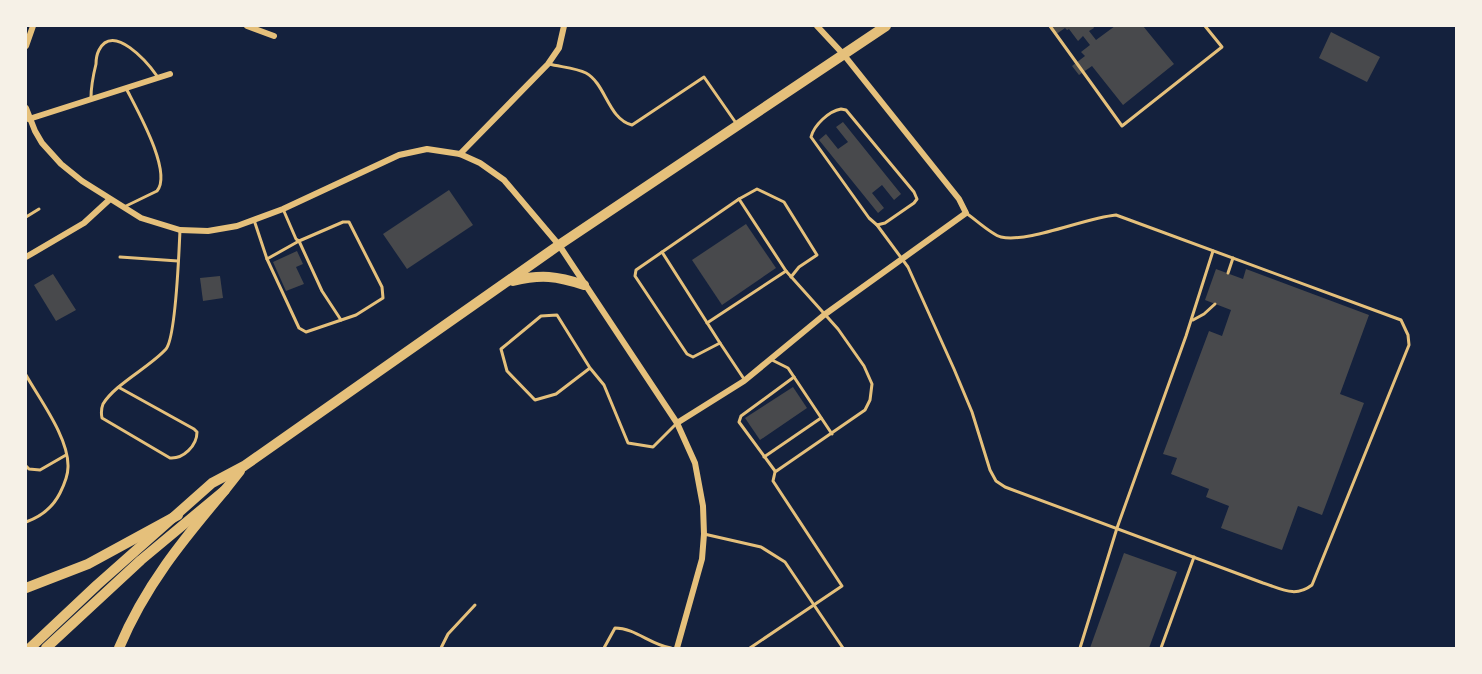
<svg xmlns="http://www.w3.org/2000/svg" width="1482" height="674" viewBox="0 0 1482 674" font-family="Cabin,sans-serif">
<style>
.building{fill:#48494c}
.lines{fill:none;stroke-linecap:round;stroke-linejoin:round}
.service{stroke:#e5c07b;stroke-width:3}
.minor{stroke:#e5c07b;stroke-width:6}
.primary{stroke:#e5c07b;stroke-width:10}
.trunk{stroke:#e5c07b;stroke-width:10}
</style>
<rect width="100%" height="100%" fill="#14213d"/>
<g class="building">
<polygon points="1048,26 1093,26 1094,28 1089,31 1096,40 1115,26 1143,26 1174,64 1123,105 1092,66 1079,75 1072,66 1085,56 1081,52 1090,45 1083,36 1078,41 1069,29 1067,30 1065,28 1055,35"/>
<polygon points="1331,32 1380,57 1367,82 1319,58"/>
<polygon points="843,122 901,194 894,200 882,185 872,193 884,208 878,213 819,140 826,134 838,149 848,142 836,127"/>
<polygon points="449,190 473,225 407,269 383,234"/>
<polygon points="746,224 776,268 722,305 692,260"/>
<polygon points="297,251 303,264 296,267 304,284 286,291 273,262"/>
<polygon points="1216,269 1243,279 1246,269 1369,315 1340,394 1364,403 1322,515 1298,506 1282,550 1221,528 1229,506 1206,497 1209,489 1171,474 1177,458 1163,454 1209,331 1222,336 1231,310 1205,300"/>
<polygon points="53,274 76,310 56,321 34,285"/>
<polygon points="220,276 223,298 203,301 200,278"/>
<polygon points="793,387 807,408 760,440 745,418"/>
<polygon points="1124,553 1177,572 1149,648 1090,648"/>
</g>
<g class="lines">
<g class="service">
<polyline points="1050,26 1122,126 1222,47 1205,26"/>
<path d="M 549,64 C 561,67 576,68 586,73 C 606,84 608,119 632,125 L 704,77 L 736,123"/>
<path d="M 91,98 C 91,86 93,76 96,64 C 96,60 97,54 99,50 C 113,22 148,63 157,76"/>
<path d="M 841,109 L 846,110 L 914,192 L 917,199 L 914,203 L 885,223 L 877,225 L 869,218 L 811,137 C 814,125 829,111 841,109 Z"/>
<polyline points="739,199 757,189 784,202 817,255 799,267 791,277"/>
<path d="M 124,207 L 157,191 C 173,172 136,108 126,88"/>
<polyline points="26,217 39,209"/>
<polyline points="254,220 267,259 299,328 306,332 356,315 383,298 382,287 349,222 343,222 299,241 296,239 283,209"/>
<path d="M 877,225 L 908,267 L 954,369 L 972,412 L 990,470 L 996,481 L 1005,487 L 1263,583 C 1282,589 1295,598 1312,585 L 1409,345 L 1408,335 L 1401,320 L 1116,215 C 1084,218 1029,243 1001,237 C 992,235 975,219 966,213"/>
<polyline points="662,252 720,343"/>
<polyline points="120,257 178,261"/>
<polyline points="267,259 299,241 322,291 341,320"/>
<polyline points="1228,273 1233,258"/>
<polyline points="1193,320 1204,314 1215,304"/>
<polyline points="707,323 786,271"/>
<polyline points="772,360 788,368 832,434"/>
<polyline points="590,368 556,394 535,400 507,371 501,349 541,316 557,315 590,368 604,385 628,443 653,447 676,424"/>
<path d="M 26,375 C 40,400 69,438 68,467 C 68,476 64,485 60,493 C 53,507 40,517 26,522"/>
<polyline points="744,379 720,343 693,357 687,354 635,276 636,270 739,199 786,271 838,329 864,366 872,384 870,400 865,410 775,472 773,481 842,586 750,648"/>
<path d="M 120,388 L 194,429 L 197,432 C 197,446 183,459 170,458 L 102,418 C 101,413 101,409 103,404 C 115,384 150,367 166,349 C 176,337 179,251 180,230"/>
<polyline points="764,457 821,418"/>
<polyline points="26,466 29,469 40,470 66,455"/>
<polyline points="775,471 739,422 741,416 794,377"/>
<polyline points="704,534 761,547 785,562 843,648"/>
<polyline points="441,648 448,634 475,605"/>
<path d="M 604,648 L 615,628 C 635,628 651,645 671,648"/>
<polyline points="1080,648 1117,528 1186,336 1213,251"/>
<polyline points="1161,648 1194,557"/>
</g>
<g class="minor">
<polyline points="247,26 274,36"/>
<polyline points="26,46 33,26"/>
<polyline points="26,108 35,131 42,143 61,164 82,181 141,218 180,230 208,231 237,226 283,209 399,155 427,149 460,154 480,163 504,180 559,245 677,423 695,463 703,506 704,534 702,559 677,648"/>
<polyline points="29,119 170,74"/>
<polyline points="460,154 548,64 559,48 564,26"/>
<polyline points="26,257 84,223 109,200"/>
<polyline points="677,423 744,381 824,315 966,213 959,199 844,55 817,26"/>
</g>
<g class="primary">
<path d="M 513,281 C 541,274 557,276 584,285"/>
<polyline points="30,648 97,585 212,483 244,466 559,245 886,26"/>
<polyline points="46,648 141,560 225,490 240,471"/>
</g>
<g class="trunk">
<polyline points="26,588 88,564 178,515"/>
<path d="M 119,648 C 145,586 182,541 225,490"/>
</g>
</g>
<rect width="1482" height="674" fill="none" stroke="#f6f1e7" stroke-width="54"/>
</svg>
